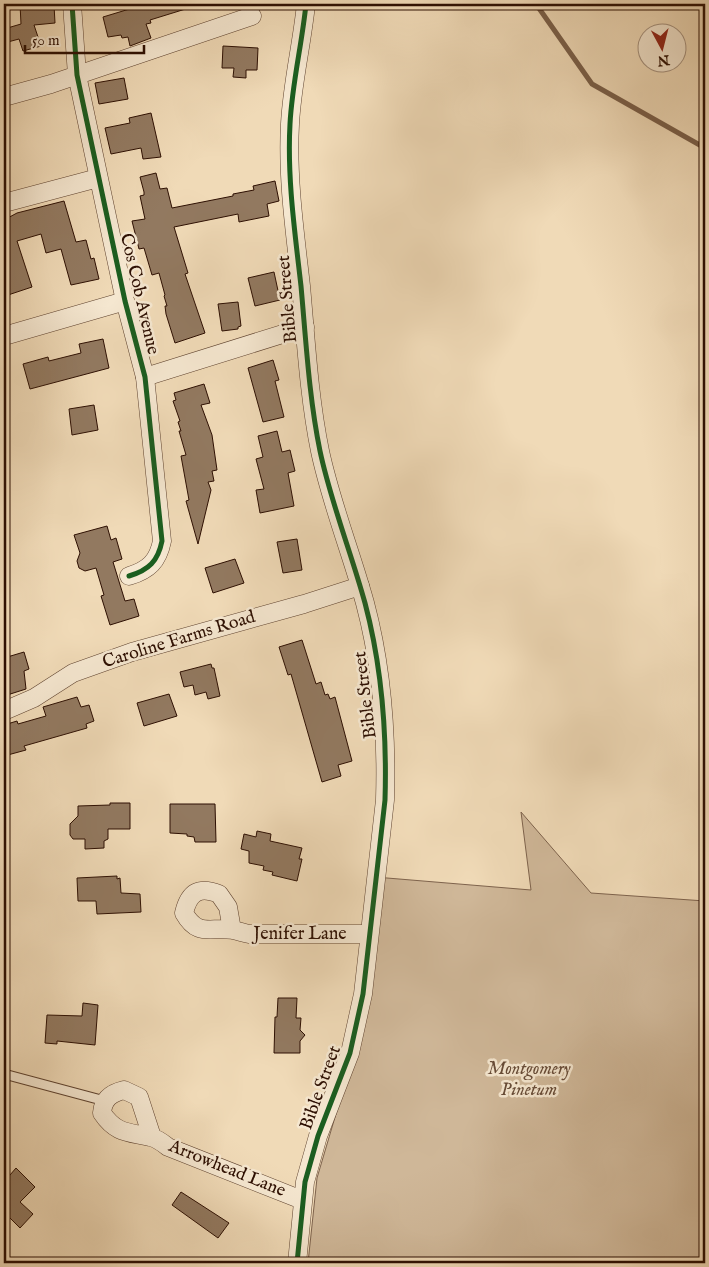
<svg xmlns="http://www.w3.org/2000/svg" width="709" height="1267" viewBox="0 0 709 1267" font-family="'IM FELL English',serif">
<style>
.green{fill:#cfb798;stroke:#7e634d}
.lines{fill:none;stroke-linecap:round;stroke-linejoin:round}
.stream{stroke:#7a5f49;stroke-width:5}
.building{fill:#927960;stroke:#2d0f02}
.service-casing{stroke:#5e422f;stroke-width:11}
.minor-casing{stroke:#5e422f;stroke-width:19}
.service{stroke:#f5e7d0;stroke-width:9}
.minor{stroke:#f5e7d0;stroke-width:18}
.cycleway-casing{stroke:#f5e7d0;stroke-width:8}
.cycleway{stroke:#1b5e20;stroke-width:5}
.labels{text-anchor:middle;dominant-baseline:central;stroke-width:5;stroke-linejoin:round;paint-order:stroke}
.street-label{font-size:18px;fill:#2d0f02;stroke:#f5e7d0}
.park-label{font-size:18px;font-style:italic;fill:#664a36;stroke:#f5e7d0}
</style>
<rect width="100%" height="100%" fill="#f0dab7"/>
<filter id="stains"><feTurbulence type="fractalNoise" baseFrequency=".004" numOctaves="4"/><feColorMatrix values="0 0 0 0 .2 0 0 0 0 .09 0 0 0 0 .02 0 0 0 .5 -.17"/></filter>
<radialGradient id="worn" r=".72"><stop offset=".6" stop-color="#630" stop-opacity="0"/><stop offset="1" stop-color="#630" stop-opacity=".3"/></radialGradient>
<polygon class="green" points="521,812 591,893 705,901 705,1263 308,1263 317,1178 354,1053 375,877 531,890"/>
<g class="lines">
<polyline class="stream" points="536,4 592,84 705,148"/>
</g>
<g class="building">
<polygon points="20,4 54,5 55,23 34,25 41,46 23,51 19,39 4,43 4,29 21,24"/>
<polygon points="146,4 191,4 192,7 150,20 151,23 146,24 151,38 130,46 128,37 122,38 121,35 108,37 103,17"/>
<polygon points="223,46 258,48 257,70 246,70 246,78 233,77 234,68 222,68"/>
<polygon points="124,78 128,99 99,104 95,83"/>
<polygon points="151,113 161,157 143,159 141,148 111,154 105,128 130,123 129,118"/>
<polygon points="156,173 160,189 167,188 172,208 233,196 233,194 254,190 253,186 275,181 279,201 267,204 269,216 239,222 238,214 174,227 188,273 185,274 205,333 175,343 166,314 165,306 167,306 164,296 165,295 159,273 152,275 144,248 139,249 132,221 145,219 140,196 144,195 144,192 140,177"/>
<polygon points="64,201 76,242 86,240 91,259 94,258 99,279 71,285 61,249 46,253 41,234 17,241 32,287 8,295 4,281 4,220 17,213"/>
<polygon points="274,272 280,300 255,306 248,278"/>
<polygon points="238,302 241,326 238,327 238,329 222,331 218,304"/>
<polygon points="103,339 109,368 30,389 23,364 48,357 49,361 81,353 79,344"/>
<polygon points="273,360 279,380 275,381 284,417 263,422 248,368"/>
<polygon points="204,384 210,403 201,405 212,435 217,470 212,471 214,481 208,482 211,490 198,544 186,501 189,500 181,456 186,455 179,431 181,431 178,422 180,421 173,401 176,400 174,393"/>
<polygon points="94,405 98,430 72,435 69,409"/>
<polygon points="277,431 282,452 290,450 295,471 288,473 294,506 260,513 256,490 264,489 256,459 263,457 258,436"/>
<polygon points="107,526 111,540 116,538 122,559 113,562 125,601 134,599 139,616 110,625 101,596 104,595 96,568 85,571 79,568 77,561 80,553 74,535"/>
<polygon points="297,539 302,570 283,573 277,542"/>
<polygon points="235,559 244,583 213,593 205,568"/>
<polygon points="302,640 316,684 321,682 325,695 328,694 330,699 335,697 352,761 338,765 341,776 322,782 291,674 288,675 279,647"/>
<polygon points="24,652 29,669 24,671 26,689 4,696 4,658"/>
<polygon points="211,664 212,668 214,668 220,696 208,699 206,692 195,695 193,685 184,687 180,672"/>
<polygon points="169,694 177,716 144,726 137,703"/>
<polygon points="77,697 81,707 89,705 94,721 86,724 87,728 24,746 26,750 4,756 4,725 17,721 18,724 46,716 43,707"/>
<polygon points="110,803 130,803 130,829 108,829 108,839 104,841 104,848 85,849 85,839 73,839 70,835 70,824 78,816 78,806 110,805"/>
<polygon points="170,804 215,804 216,842 195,842 194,837 187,836 187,834 170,833"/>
<polygon points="257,831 271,834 270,841 302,848 299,859 302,859 297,881 272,875 273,872 263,870 264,866 249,863 249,851 241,849 244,834 256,837"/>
<polygon points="117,876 117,879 120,878 121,893 140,894 141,912 97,914 96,901 78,901 77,878"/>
<polygon points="278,998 297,998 296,1018 301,1018 300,1030 305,1035 300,1041 300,1053 274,1053 275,1017 277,1017"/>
<polygon points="83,1003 98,1005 95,1045 57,1041 57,1044 45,1043 47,1015 82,1016"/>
<polygon points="16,1168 35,1187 20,1202 33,1214 20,1228 4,1212 4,1182"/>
<polygon points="181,1192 229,1223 218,1238 172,1205"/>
</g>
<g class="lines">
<g class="service-casing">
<polyline id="service" points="4,1074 105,1101"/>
</g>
<g class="minor-casing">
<g id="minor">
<path d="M 72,4 L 77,75 L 125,301 L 145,377 L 162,541 C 158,561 149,570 129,576"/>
<polyline points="4,97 51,84 252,16"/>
<polyline points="4,203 98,178"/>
<polyline points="4,336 125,301"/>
<polyline points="145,377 305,327"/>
<polyline points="4,711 34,698 73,673 132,652 304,604 360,586"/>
<path d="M 232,930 L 228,907 L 219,894 C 199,886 189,892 184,913 C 198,938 211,926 233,930 C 238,931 244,933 249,934 L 369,934"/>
<path d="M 152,1137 L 139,1097 L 124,1090 C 111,1093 103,1099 102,1113 C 116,1134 129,1132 150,1137 C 156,1138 163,1143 168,1147 L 302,1200"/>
<path d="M 297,1263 L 305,1182 L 318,1136 L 350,1053 L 363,994 L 385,800 C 387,734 382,667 365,603 C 351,552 331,503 320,451 C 309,397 306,341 301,286 C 295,233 287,178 290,124 C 292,84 302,44 306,4"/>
</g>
</g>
<use href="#service" class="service"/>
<use href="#minor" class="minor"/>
<g class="cycleway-casing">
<g id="cycleway">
<path d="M 72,4 L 77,75 L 125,301 L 145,377 L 162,541 C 158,561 149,570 129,576"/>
<path d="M 297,1263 L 305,1182 L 318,1136 L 350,1053 L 363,994 L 385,800 C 387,734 382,667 365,603 C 351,552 331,503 320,451 C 309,397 306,341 301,286 C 295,233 287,178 290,124 C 292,84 302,44 306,4"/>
</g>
</g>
<use href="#cycleway" class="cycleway"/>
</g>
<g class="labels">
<g class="street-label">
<text transform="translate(139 294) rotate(77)">Cos Cob Avenue</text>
<text transform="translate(288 299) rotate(-95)">Bible Street</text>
<text transform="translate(179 640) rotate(-17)">Caroline Farms Road</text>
<text transform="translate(366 695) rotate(-97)">Bible Street</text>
<text x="300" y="934">Jenifer Lane</text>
<text transform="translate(321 1088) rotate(-70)">Bible Street</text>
<text transform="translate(227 1169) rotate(22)">Arrowhead Lane</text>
</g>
<g class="park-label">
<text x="529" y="1069">Montgomery<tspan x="529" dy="21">Pinetum</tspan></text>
</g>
</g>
<rect width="709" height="1267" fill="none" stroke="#f0dab7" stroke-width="20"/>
<rect x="5" y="5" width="699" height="1257" fill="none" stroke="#2d0f02" stroke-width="2.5"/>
<rect x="10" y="10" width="689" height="1247" fill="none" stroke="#2d0f02"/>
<g transform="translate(662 48) rotate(173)"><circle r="24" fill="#f5e7d0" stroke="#a5917e"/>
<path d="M0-4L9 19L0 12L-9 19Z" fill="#8f2418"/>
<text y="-8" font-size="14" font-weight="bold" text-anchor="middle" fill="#2d0f02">N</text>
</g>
<path d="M25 45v8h119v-8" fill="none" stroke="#2d0f02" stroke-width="2.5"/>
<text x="32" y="45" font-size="15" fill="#2d0f02" stroke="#f5e7d0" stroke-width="4" paint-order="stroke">50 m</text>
<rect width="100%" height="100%" filter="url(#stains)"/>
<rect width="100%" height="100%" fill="url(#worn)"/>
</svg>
